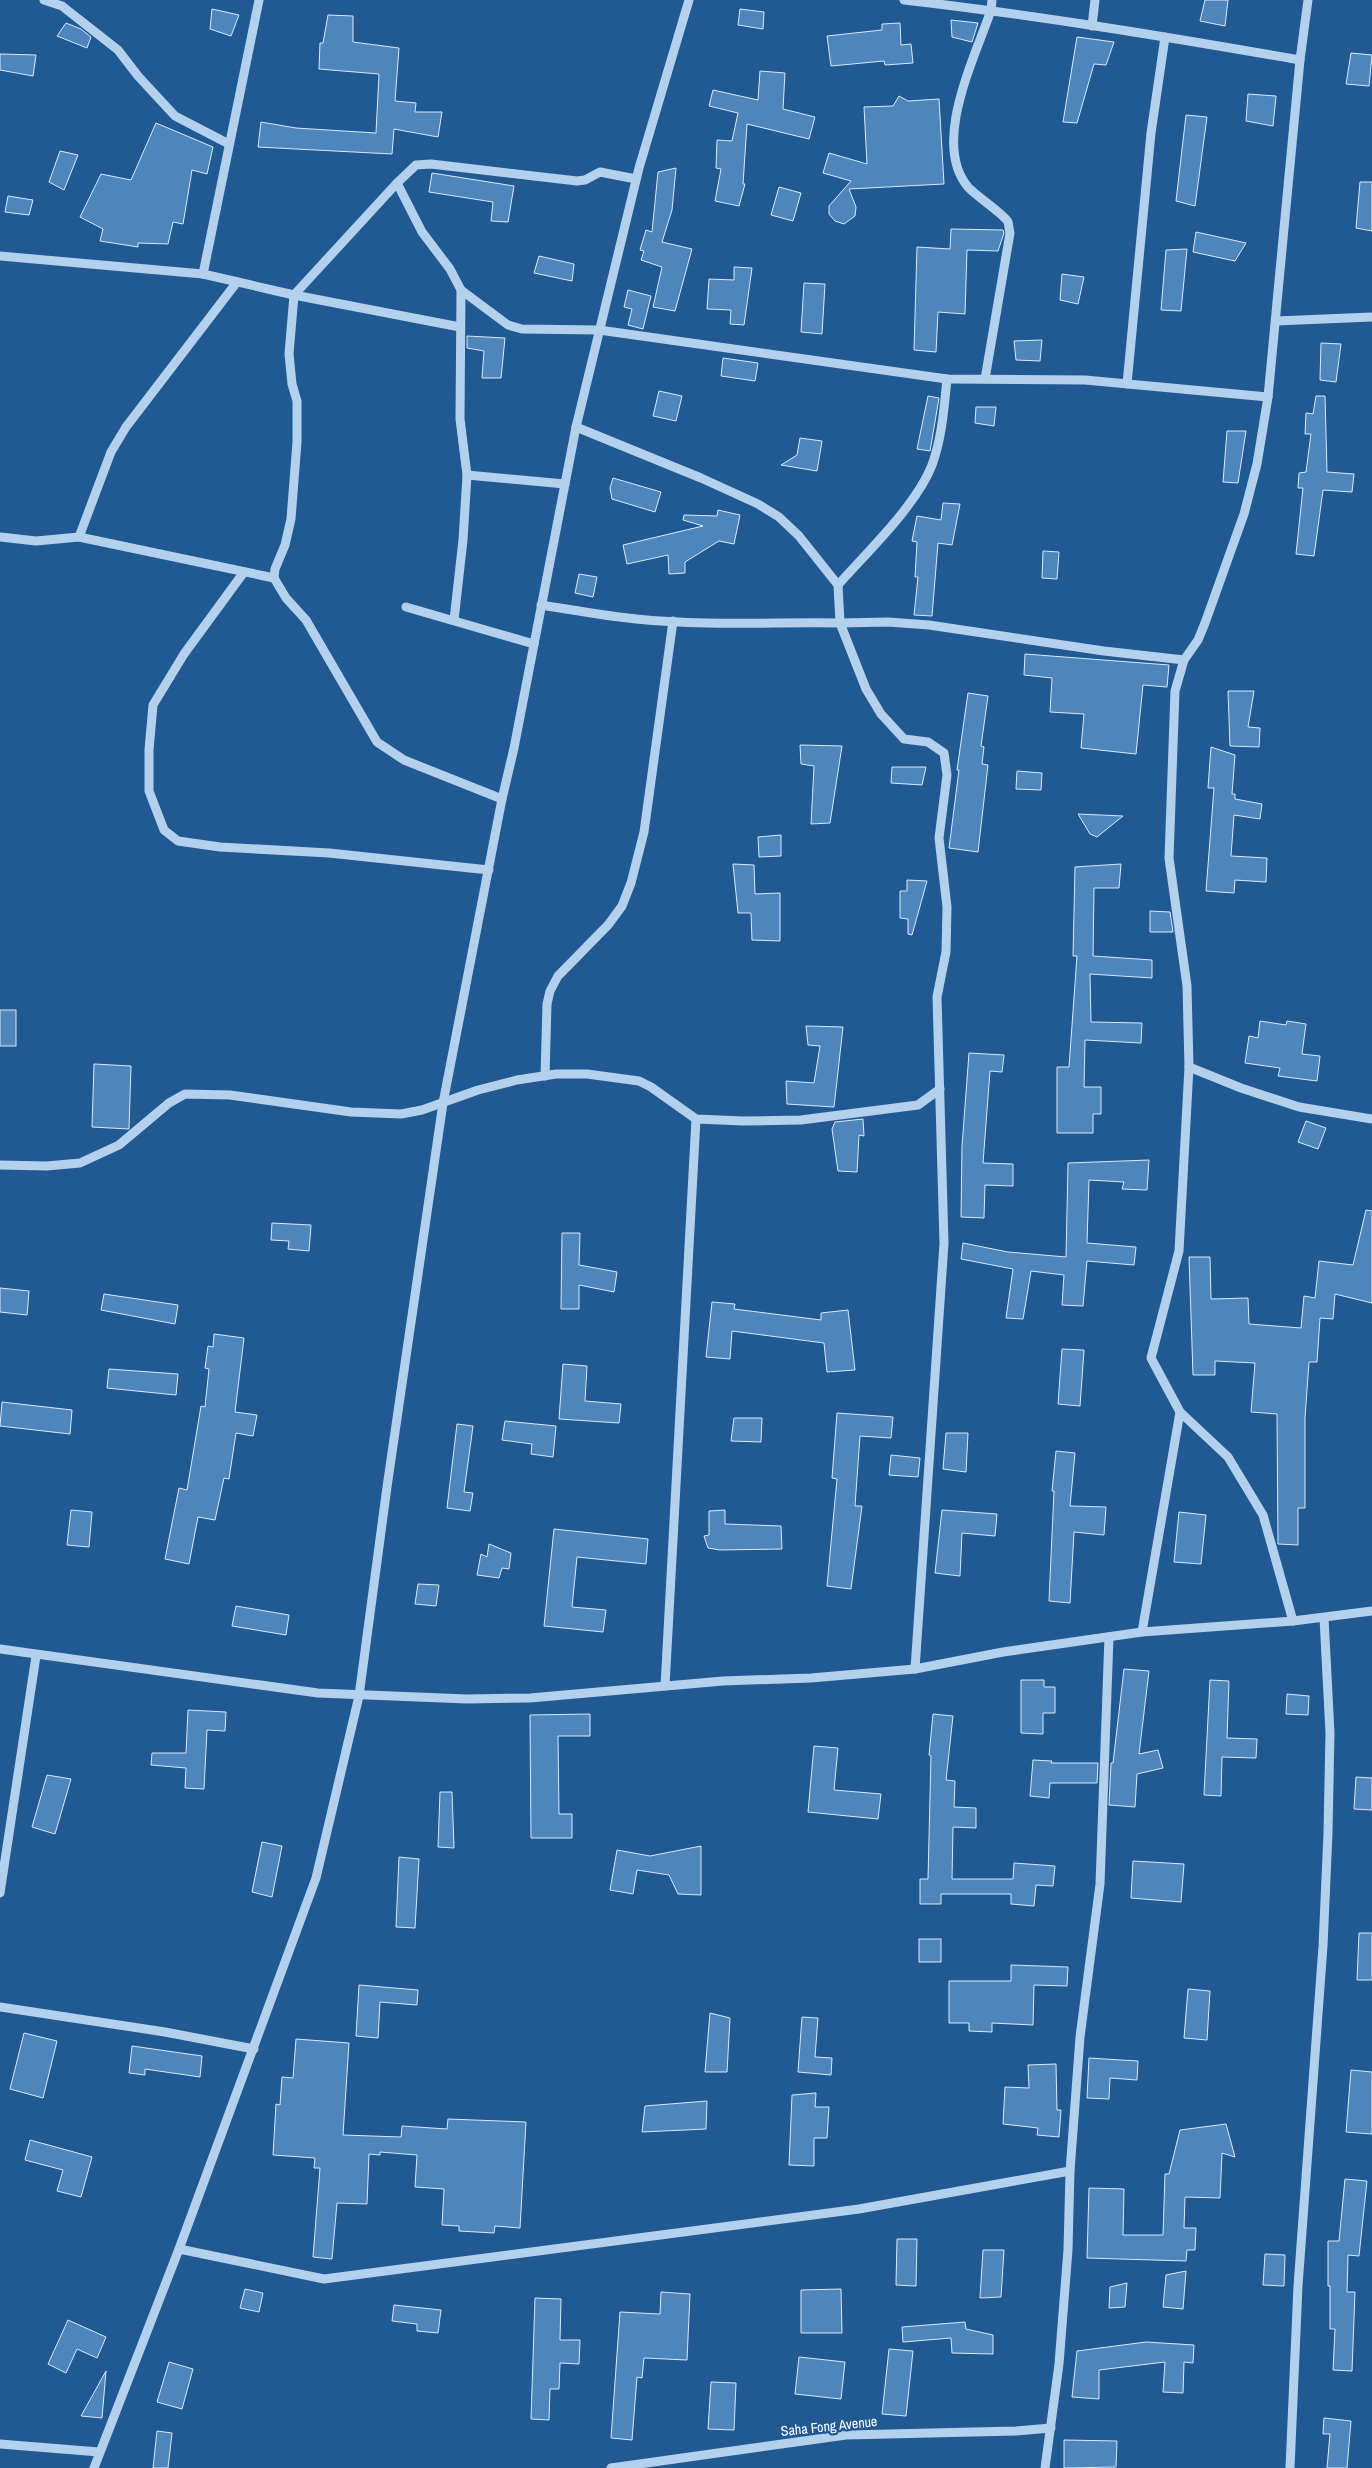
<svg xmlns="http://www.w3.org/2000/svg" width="1372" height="2468" viewBox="0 0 1372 2468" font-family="'Archivo Narrow',sans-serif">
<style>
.building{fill:#4e85ba;stroke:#d9eafa}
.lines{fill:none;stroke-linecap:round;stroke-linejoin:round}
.minor{stroke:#b3d1ed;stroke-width:9}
.labels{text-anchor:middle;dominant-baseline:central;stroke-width:4.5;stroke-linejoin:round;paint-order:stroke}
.street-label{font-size:14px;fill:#fff;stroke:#215992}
</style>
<rect width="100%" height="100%" fill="#215992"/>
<g class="building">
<polygon points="1205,0 1228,0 1225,26 1200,21"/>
<polygon points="212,9 239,15 231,36 210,29"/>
<polygon points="740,9 764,12 763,29 738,25"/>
<polygon points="328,15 353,16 353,42 399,48 395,101 416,103 415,112 442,112 438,137 394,129 392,154 258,147 261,122 296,128 376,133 379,74 319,69 320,43 323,43"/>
<polygon points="951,20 978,23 972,42 952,37"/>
<polygon points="66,23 81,29 91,37 87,48 57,36"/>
<polygon points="900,23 901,45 911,44 913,63 885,65 884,61 831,66 827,36 882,30 882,24"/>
<polygon points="1077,37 1114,42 1106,65 1094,64 1077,123 1063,122"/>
<polygon points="1351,53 1372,55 1369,86 1346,84"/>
<polygon points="0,54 36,55 33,76 0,70"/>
<polygon points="760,71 785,73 783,109 815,117 809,139 747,124 743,184 745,184 739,206 715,201 721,169 716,168 717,140 732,141 738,113 709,106 713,90 758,100"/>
<polygon points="1248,94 1276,96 1273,126 1246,121"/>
<polygon points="899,96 908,101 939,99 944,184 849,189 856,207 855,216 844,224 835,221 829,214 829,206 851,181 823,173 829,153 867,164 864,107 893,106"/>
<polygon points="1186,115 1207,117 1195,206 1176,201"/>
<polygon points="156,123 213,147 207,174 192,170 183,224 173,222 168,244 138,243 138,247 100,241 103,229 80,217 101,174 131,180"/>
<polygon points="60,151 78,155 64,190 49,182"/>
<polygon points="676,168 672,210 662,242 692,249 675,311 653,307 662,267 641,260 644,251 640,250 646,230 652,232 658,172"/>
<polygon points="432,173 514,186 508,222 491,221 493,202 429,192"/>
<polygon points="1360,182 1372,182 1372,231 1356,228"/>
<polygon points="779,187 801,193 793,221 771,215"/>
<polygon points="8,196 33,200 29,215 5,212"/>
<polygon points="951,229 1003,230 1004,233 998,251 967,250 965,314 938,312 936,352 914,350 917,247 950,249"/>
<polygon points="1196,232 1246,243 1235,261 1193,252"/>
<polygon points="1187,249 1181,311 1161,310 1166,250"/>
<polygon points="539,256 574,264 572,281 534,273"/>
<polygon points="734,267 752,268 744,325 730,324 731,310 707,309 709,279 734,280"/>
<polygon points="1062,274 1084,277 1078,304 1060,300"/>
<polygon points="804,283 825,284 822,334 801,332"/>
<polygon points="628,290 651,296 643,329 628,325 632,309 624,307"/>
<polygon points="467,336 505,338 501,378 482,378 484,351 467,348"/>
<polygon points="1042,340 1040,361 1016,360 1014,341"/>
<polygon points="1321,343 1341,344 1336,382 1320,380"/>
<polygon points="723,358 758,363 755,381 721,376"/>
<polygon points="659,391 682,396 676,421 653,416"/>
<polygon points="928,396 939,398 930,451 917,449"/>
<polygon points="1316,396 1325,396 1327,472 1354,474 1352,492 1323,490 1314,556 1296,554 1303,488 1298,488 1299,473 1306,472 1311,434 1305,434 1306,413 1313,414"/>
<polygon points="976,407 996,407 994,426 975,423"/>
<polygon points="1227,431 1246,431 1238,483 1223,482"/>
<polygon points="800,438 822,441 817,471 781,465 797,455"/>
<polygon points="613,478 661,492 655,512 612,499 610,488"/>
<polygon points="943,503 960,504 952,545 938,543 932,616 914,615 918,577 915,577 917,542 912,541 917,516 941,520"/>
<polygon points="718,510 740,515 734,544 719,541 685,562 685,573 669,574 668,555 627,564 623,545 703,526 683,520 684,515 717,516"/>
<polygon points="1043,551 1059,552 1057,579 1042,578"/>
<polygon points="579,574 597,577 593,597 575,593"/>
<polygon points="1025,654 1169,665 1167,687 1143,685 1136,754 1081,748 1084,714 1050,712 1052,678 1024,675"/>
<polygon points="1228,691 1254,691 1248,727 1260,728 1259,747 1230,746"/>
<polygon points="968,693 988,696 981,746 984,747 982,764 988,765 978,852 949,848 959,770 957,770"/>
<polygon points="800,745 842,746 830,823 811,824 814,766 801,764"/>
<polygon points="1211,747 1235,755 1232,794 1235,794 1235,799 1262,804 1260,819 1234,815 1231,856 1267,858 1266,882 1235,880 1234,893 1206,891 1214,788 1208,788"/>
<polygon points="892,767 926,767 922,785 891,783"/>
<polygon points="1017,771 1042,773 1041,790 1016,789"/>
<polygon points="1078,814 1123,816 1097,837 1090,834"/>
<polygon points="781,835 781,856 759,857 758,837"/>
<polygon points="733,864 754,865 755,894 780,893 780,941 752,940 751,913 738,913"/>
<polygon points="1121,864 1119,888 1094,888 1093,956 1152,960 1152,978 1090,974 1091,1022 1142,1023 1141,1043 1085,1040 1084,1087 1101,1087 1101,1114 1093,1114 1093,1133 1057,1133 1057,1067 1069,1067 1077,956 1073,956 1075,867"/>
<polygon points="907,880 927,881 912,935 908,934 908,919 900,918 900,891 907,891"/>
<polygon points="1150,911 1170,912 1173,932 1150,932"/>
<rect x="0" y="1010" width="16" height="36"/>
<polygon points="1260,1021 1286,1025 1287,1021 1306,1024 1302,1054 1320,1056 1317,1081 1278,1076 1280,1068 1245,1063 1249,1036 1258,1038"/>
<polygon points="806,1026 843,1027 834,1107 787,1104 786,1081 814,1083 820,1046 808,1045"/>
<polygon points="969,1053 1004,1055 1002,1072 990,1071 983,1163 1013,1164 1013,1186 985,1185 984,1218 961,1217 962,1146"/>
<polygon points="94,1064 131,1066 129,1129 92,1127"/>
<polygon points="863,1119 864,1136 859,1135 857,1172 838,1171 832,1129 835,1122"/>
<polygon points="1306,1121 1326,1128 1318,1149 1298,1142"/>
<polygon points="1149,1160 1147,1190 1122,1189 1124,1182 1089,1180 1087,1243 1136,1247 1134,1265 1087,1261 1083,1306 1062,1305 1064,1275 1031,1271 1023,1319 1006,1318 1013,1269 961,1259 963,1243 1008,1252 1066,1257 1068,1163"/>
<polygon points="1366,1210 1372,1211 1372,1303 1335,1294 1333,1319 1320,1318 1317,1362 1309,1362 1305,1418 1305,1508 1298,1508 1298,1545 1278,1544 1277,1414 1251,1412 1255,1363 1215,1361 1215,1375 1193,1375 1189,1257 1210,1257 1211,1299 1248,1298 1249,1324 1301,1328 1304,1296 1315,1298 1319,1261 1353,1265"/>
<polygon points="272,1223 311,1225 309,1251 288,1249 289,1241 271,1240"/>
<polygon points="562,1233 580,1233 579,1265 617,1272 614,1292 579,1285 579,1309 561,1309"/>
<polygon points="0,1288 29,1291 27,1315 0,1312"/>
<polygon points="104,1294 178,1305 175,1324 101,1310"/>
<polygon points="712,1302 735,1304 734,1309 821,1320 821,1313 848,1310 855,1370 827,1372 824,1343 732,1331 730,1359 706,1357"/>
<polygon points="214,1334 244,1338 235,1412 257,1415 253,1436 236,1433 229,1479 224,1478 215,1520 198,1517 189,1564 165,1559 179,1488 187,1490 201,1406 205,1407 209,1369 205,1368 208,1346 213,1347"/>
<polygon points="1062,1349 1084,1350 1080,1406 1058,1404"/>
<polygon points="563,1364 587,1366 585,1401 621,1404 619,1423 559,1419"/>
<polygon points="109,1369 178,1374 176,1395 107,1388"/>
<polygon points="2,1402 72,1410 70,1434 0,1426"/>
<polygon points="837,1413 893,1417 891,1438 860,1436 855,1506 862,1506 851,1589 827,1586 837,1479 832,1478"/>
<polygon points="734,1418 762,1418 761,1442 731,1441"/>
<polygon points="505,1421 556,1426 553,1457 531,1454 532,1444 502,1440"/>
<polygon points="457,1424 473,1426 464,1492 473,1493 470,1511 447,1508"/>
<polygon points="946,1433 968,1433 966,1472 943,1469"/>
<polygon points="1056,1451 1075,1453 1070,1506 1106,1507 1104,1535 1074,1532 1070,1603 1049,1601 1054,1491 1052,1491"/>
<polygon points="891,1455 920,1458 918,1477 889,1475"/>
<polygon points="71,1510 92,1512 89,1547 67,1545"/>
<polygon points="725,1510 725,1524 781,1526 782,1549 720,1550 708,1548 704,1536 709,1535 709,1511"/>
<polygon points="942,1510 997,1514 995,1536 962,1533 960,1576 935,1573"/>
<polygon points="1179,1512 1206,1515 1201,1564 1174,1562"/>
<polygon points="554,1529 648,1539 646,1564 577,1557 572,1607 606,1610 603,1632 544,1626"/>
<polygon points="489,1544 511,1553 509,1569 502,1568 499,1578 477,1575 481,1554 487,1557"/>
<polygon points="418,1584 439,1585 436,1606 415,1604"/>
<polygon points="236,1606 289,1615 286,1635 232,1626"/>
<polygon points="1124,1669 1149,1671 1139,1754 1158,1750 1163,1768 1137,1774 1135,1807 1109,1805 1111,1763 1113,1763"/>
<polygon points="1021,1680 1044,1680 1044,1687 1055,1687 1055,1713 1043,1713 1043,1734 1021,1733"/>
<polygon points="1210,1680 1229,1681 1227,1738 1257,1739 1256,1758 1222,1757 1221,1796 1204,1795"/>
<polygon points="1287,1694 1309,1696 1308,1715 1286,1714"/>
<polygon points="188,1710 226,1712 225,1731 207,1730 204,1789 185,1788 186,1768 151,1765 152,1753 186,1753"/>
<polygon points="590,1714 590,1736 558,1736 559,1814 572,1814 572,1838 531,1838 530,1715"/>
<polygon points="933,1714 953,1716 946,1780 955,1781 954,1807 976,1808 976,1828 953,1827 952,1879 1013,1879 1014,1863 1055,1866 1053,1886 1036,1885 1034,1906 1011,1904 1011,1894 941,1894 941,1904 920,1904 920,1879 928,1879 931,1756 929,1755"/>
<polygon points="814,1746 838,1748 834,1790 881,1794 878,1819 808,1812"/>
<polygon points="1033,1760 1052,1761 1051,1763 1098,1763 1097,1783 1050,1783 1049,1798 1030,1796"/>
<polygon points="47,1775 71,1779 55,1834 32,1827"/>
<polygon points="1356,1777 1372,1778 1372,1810 1354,1809"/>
<polygon points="440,1792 452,1792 454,1848 438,1847"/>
<polygon points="262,1842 282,1846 272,1897 252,1892"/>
<polygon points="701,1846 701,1895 678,1894 669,1875 637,1870 633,1894 610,1890 617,1850 650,1856"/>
<polygon points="399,1857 419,1859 415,1928 396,1927"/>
<polygon points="1133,1861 1184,1864 1181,1902 1131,1898"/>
<polygon points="1359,1933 1372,1933 1372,1980 1357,1980"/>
<rect x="919" y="1939" width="22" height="23"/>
<polygon points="1011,1965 1068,1967 1067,1986 1034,1985 1033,2025 992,2023 992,2032 969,2031 969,2023 949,2023 949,1981 1011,1981"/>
<polygon points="359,1985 418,1990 417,2005 380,2002 378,2038 356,2036"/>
<polygon points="1188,1989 1210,1991 1207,2040 1184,2038"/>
<polygon points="710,2013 730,2018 727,2072 705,2072"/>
<polygon points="802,2017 818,2018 815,2057 832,2058 831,2075 798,2072"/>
<polygon points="24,2033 57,2041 43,2098 10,2089"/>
<polygon points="296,2039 349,2043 343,2135 401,2137 402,2126 447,2129 448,2119 526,2122 520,2228 495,2226 494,2233 459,2231 459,2226 442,2225 444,2189 415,2187 417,2155 380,2152 380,2155 369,2154 367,2204 337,2203 332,2259 313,2257 320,2168 314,2168 315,2158 273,2155 276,2104 280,2105 282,2077 293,2078"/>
<polygon points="132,2046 202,2056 200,2077 145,2069 145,2075 129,2073"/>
<polygon points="1089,2058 1138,2061 1137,2080 1110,2078 1109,2099 1087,2098"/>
<polygon points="1056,2064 1057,2110 1061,2110 1059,2137 1037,2135 1038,2128 1003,2124 1005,2087 1029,2088 1028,2065"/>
<polygon points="1351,2070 1372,2072 1372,2134 1346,2132"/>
<polygon points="816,2093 815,2107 829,2107 827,2138 814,2138 814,2166 789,2165 792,2095"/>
<polygon points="707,2101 706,2129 642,2132 645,2106"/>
<polygon points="1226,2124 1235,2157 1222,2153 1220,2198 1185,2197 1184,2228 1196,2228 1195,2250 1187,2250 1186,2261 1087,2258 1089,2188 1124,2189 1123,2235 1163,2235 1165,2174 1169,2174 1180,2130"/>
<polygon points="30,2140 92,2157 81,2197 57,2191 63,2170 25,2160"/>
<polygon points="1345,2179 1367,2181 1359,2256 1348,2255 1347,2292 1355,2292 1352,2371 1333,2370 1335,2329 1330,2329 1330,2286 1328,2286 1328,2241 1339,2241"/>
<polygon points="897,2239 917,2239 916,2286 896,2285"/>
<polygon points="983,2250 1004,2250 1001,2297 980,2298"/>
<polygon points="1265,2254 1285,2255 1284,2286 1263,2285"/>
<polygon points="1186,2271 1183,2309 1163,2307 1166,2275"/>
<polygon points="1127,2283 1125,2307 1109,2308 1110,2287"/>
<polygon points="245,2289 263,2293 259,2312 240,2308"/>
<polygon points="841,2289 842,2333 801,2333 801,2290"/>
<polygon points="661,2292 690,2294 687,2360 644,2358 642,2378 637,2377 632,2440 611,2438 620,2312 660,2314"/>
<polygon points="535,2298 561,2299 560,2340 580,2340 579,2364 560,2363 559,2389 550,2389 549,2420 531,2419"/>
<polygon points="394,2305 441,2310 438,2333 417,2331 417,2324 392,2321"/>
<polygon points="68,2320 106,2337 97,2358 77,2349 66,2373 48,2364"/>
<polygon points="965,2322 966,2329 993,2335 993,2354 952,2353 951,2338 903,2342 902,2327"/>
<polygon points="1146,2342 1194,2345 1193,2363 1184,2362 1183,2393 1163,2392 1165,2362 1099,2370 1099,2399 1072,2397 1077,2351"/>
<polygon points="889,2349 913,2351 906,2416 882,2414"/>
<polygon points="799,2357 845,2362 841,2399 795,2394"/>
<polygon points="169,2362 193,2369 182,2409 157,2402"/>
<polygon points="106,2371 102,2418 81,2416"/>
<polygon points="711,2382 736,2383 734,2430 708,2429"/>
<polygon points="1324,2418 1351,2421 1347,2468 1327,2468 1330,2434 1323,2434"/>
<polygon points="157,2431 172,2433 168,2468 153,2468"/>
<polygon points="1064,2440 1117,2441 1116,2467 1064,2468"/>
</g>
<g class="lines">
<g class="minor">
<polyline points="44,0 62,6 118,50 138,76 175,116 229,144"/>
<path d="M 904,0 C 1036,15 1168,37 1300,60"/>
<polyline points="1092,26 1095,0"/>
<polyline points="397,183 294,295 289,354 292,384 297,401 297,442 291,519 285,545 275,569 274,578 286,598 306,620 377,742 404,760 502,799"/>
<polyline points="0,256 203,274 294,295 460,327"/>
<polyline points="203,274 259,0"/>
<polyline points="461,290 508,325 522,329 599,330 947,379 1085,380 1268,397"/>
<polyline points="1276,321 1372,317"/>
<path d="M 985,379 L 1010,233 C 1009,230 1009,225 1008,222 C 1005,215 976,196 968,187 C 931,143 975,58 991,10 L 992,0"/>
<polyline points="1127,384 1151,133 1165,37"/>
<polyline points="576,427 701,478 758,504 779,517 799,536 838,585 840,623 888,622 929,625 1104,651 1184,660 1175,691 1169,858 1187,986 1189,1067 1179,1251 1151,1358 1180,1412 1228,1457 1263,1515 1293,1621"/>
<polyline points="467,475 460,419 461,290 450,269 422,232 397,183 416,165 431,164 577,181 585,180 600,172 636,179"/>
<polyline points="0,537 36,541 79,537 274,578"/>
<polyline points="79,537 111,452 126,427 237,282"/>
<polyline points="244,572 184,654 153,705 149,750 149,791 164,830 178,841 220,847 329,853 489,870"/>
<path d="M 838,585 C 867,552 916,506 932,465 C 942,438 944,408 947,379"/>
<path d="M 541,605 C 573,610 605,616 636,619 C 704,626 772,622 840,623 L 866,689 L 881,714 L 904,739 L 928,742 L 944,753 L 947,775 L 939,838 L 947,907 L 946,952 L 937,997 L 944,1243 L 915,1669"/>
<polyline points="406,607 534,644"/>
<polyline points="454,620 463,540 467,475 565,484"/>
<polyline points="1184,660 1198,640 1205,623 1244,514 1257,464 1268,397 1300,60 1308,0"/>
<polyline points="1189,1067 1241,1088 1299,1107 1372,1119"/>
<polyline points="545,1076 547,1004 550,991 558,976 608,925 622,906 631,883 644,832 673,621"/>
<polyline points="0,1165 47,1166 80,1163 119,1145 169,1103 185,1094 230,1095 351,1112 401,1114 422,1110 478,1090 517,1080 556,1074 587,1074 639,1081 651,1087 696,1119 743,1121 801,1120 918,1105 940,1089"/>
<polyline points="1142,1632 1180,1412"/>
<polyline points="0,1649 318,1693 467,1699 530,1698 723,1681 811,1678 915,1669 1003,1652 1142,1632 1293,1621 1372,1611"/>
<polyline points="665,1686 696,1119"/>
<polyline points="0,1893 36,1656"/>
<polyline points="0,2007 165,2032 254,2049"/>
<polyline points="179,2249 324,2279 859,2209 1070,2171"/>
<polyline points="0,2444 99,2452"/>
<polyline points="94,2468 179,2249 316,1878 359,1696 387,1487 443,1103 502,799 514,748 576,427 639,168 689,0"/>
<polyline points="611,2468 846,2435 1016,2431 1051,2428"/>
<polyline points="1045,2468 1059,2364 1068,2250 1070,2171 1080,2037 1100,1884 1109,1637"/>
<polyline points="1290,2468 1298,2286 1323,1946 1328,1833 1330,1733 1324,1618"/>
</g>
</g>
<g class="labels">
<g class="street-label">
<text transform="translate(829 2426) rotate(-6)">Saha Fong Avenue</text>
</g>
</g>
</svg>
